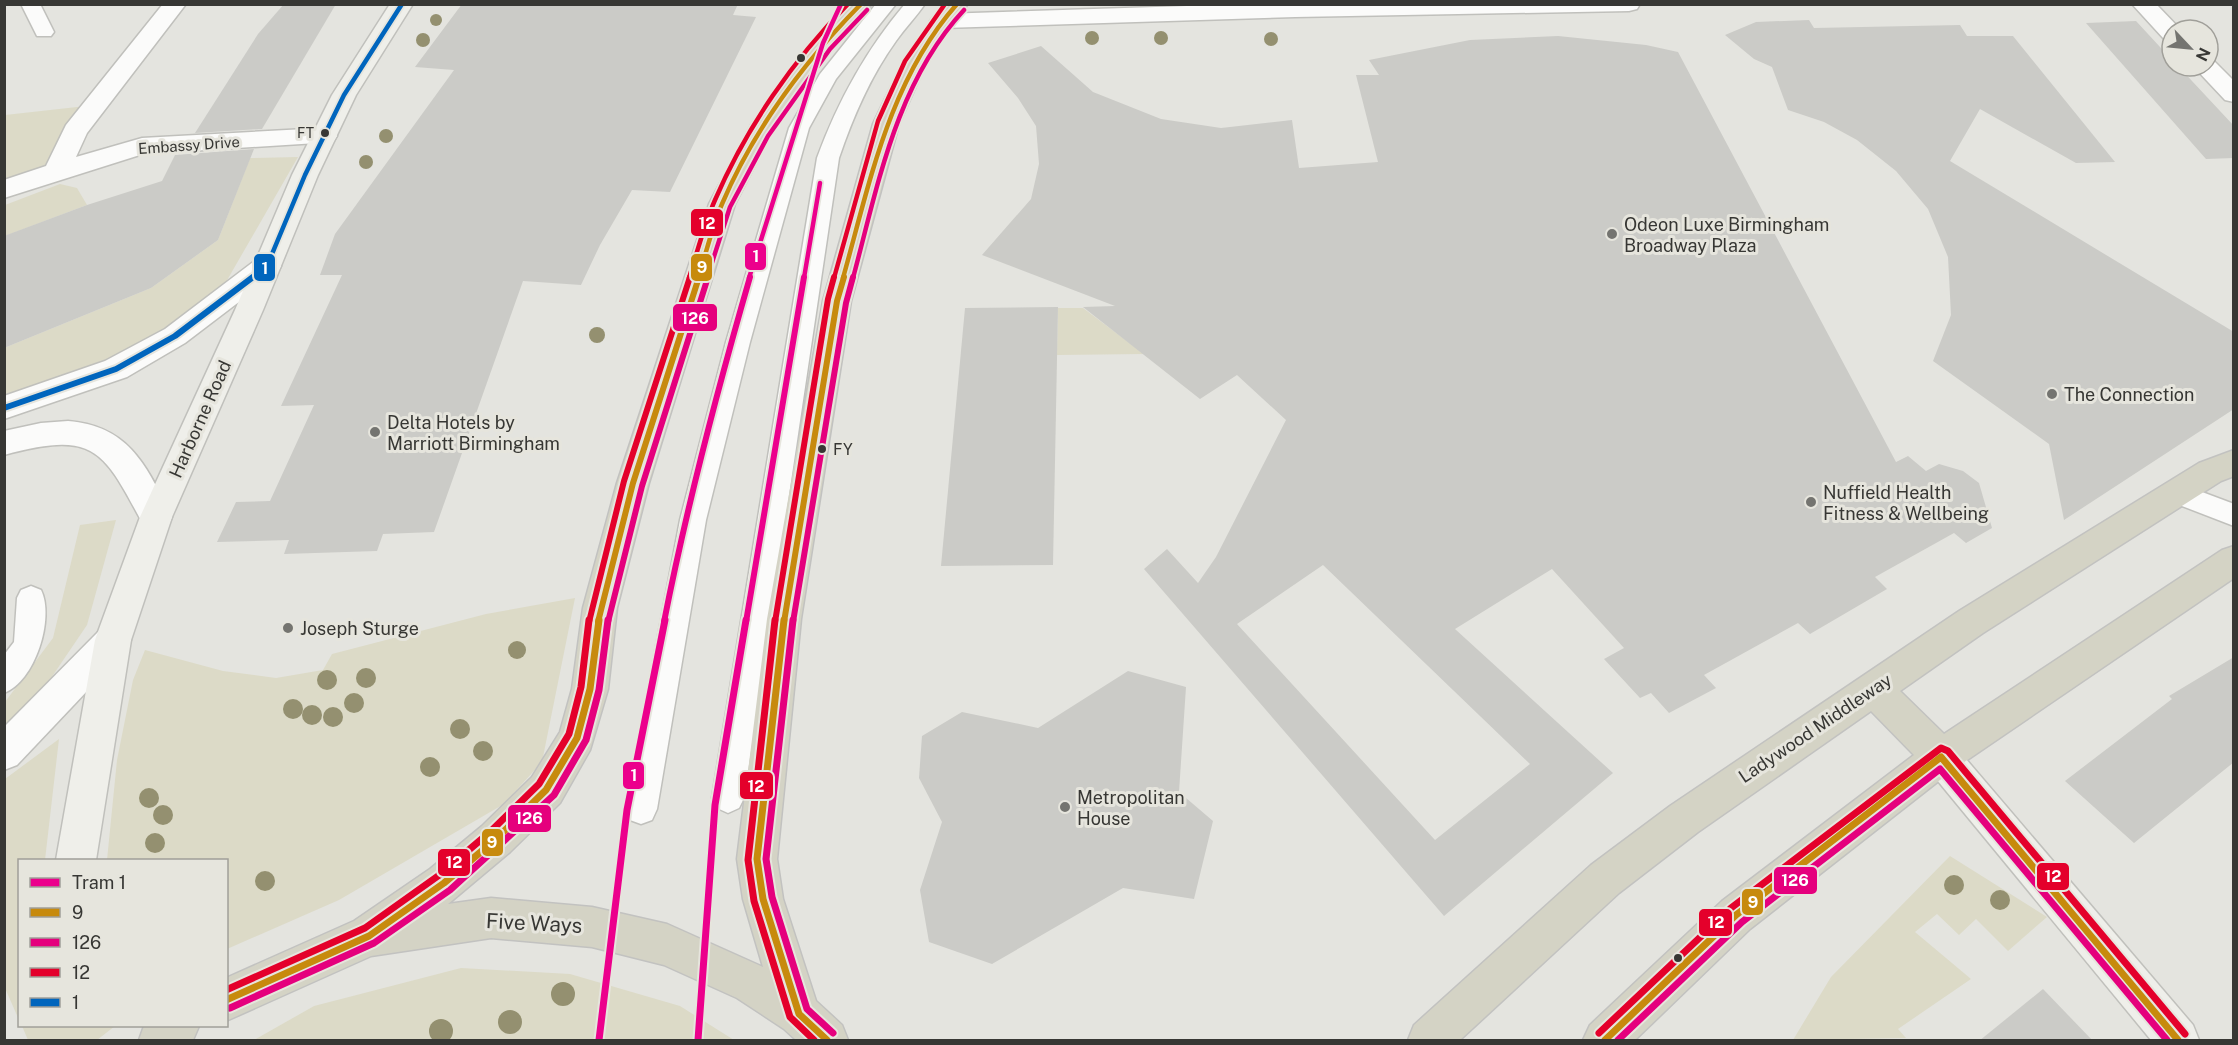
<svg xmlns="http://www.w3.org/2000/svg" width="2238" height="1045" viewBox="0 0 2238 1045" font-family="'Public Sans',sans-serif">
<style>
.green{fill:#dcdac7}
.building{fill:#cbcbc7;fill-rule:evenodd}
.lines{fill:none;stroke-linecap:round;stroke-linejoin:round}
.lane-casing{stroke:#c0c0bc;stroke-width:3}
.street-casing{stroke:#c0c0bc;stroke-width:3}
.secondary-casing{stroke:#c0c0bc;stroke-width:3}
.highway-casing{stroke:#c2c2c0;stroke-width:3}
.lane{fill:#fbfbfa;fill-rule:evenodd}
.street{fill:#fbfbfa;fill-rule:evenodd}
.secondary{fill:#efefea;fill-rule:evenodd}
.highway{fill:#d4d3c5;fill-rule:evenodd}
.bus-1-far2-casing{stroke:#e6e5dd;stroke-width:8}
.bus-1-far1-casing{stroke:#e6e5dd;stroke-width:10}
.bus-1-casing{stroke:#e6e5dd;stroke-width:11}
.bus-2-far2-casing{stroke:#e6e5dd;stroke-width:8}
.bus-2-far1-casing{stroke:#e6e5dd;stroke-width:10}
.bus-2-casing{stroke:#e6e5dd;stroke-width:11}
.bus-3-far2-casing{stroke:#e6e5dd;stroke-width:8}
.bus-3-far1-casing{stroke:#e6e5dd;stroke-width:10}
.bus-3-casing{stroke:#e6e5dd;stroke-width:11}
.bus-4-far1-casing{stroke:#e6e5dd;stroke-width:8}
.bus-4-casing{stroke:#e6e5dd;stroke-width:10}
.bus-1-far2{stroke:#c78a0d;stroke-width:4.5}
.bus-1-far1{stroke:#c78a0d;stroke-width:6}
.bus-1{stroke:#c78a0d;stroke-width:7}
.bus-2-far2{stroke:#e5007d;stroke-width:4.5}
.bus-2-far1{stroke:#e5007d;stroke-width:6}
.bus-2{stroke:#e5007d;stroke-width:7}
.bus-3-far2{stroke:#e4002b;stroke-width:4.5}
.bus-3-far1{stroke:#e4002b;stroke-width:6}
.bus-3{stroke:#e4002b;stroke-width:7}
.bus-4-far1{stroke:#0065bd;stroke-width:4.5}
.bus-4{stroke:#0065bd;stroke-width:6}
.tram-1-far2-casing{stroke:#e6e5dd;stroke-width:8}
.tram-1-far1-casing{stroke:#e6e5dd;stroke-width:10}
.tram-1-casing{stroke:#e6e5dd;stroke-width:11}
.tram-1-far2{stroke:#ec008c;stroke-width:4.5}
.tram-1-far1{stroke:#ec008c;stroke-width:6}
.tram-1{stroke:#ec008c;stroke-width:7}
.tree{fill:#949070}
.bus-dot{fill:#373734;stroke:#e6e5dd;stroke-width:2}
.poi-dot{fill:#747470;stroke:#e6e5dd;stroke-width:2}
.labels{text-anchor:middle;dominant-baseline:central;stroke-width:6;stroke-linejoin:round;paint-order:stroke}
.far-bus-label{font-size:14px;fill:#373734;stroke:#e6e5dd;text-anchor:end}
.far-street-label{font-size:15px;fill:#373734;stroke:#e6e5dd}
.bus-label{font-size:16px;fill:#373734;stroke:#e6e5dd;text-anchor:start}
.poi-label{font-size:18px;fill:#373734;stroke:#e6e5dd;text-anchor:start}
.street-label{font-size:18px;fill:#373734;stroke:#e6e5dd}
.near-street-label{font-size:21px;fill:#373734;stroke:#e6e5dd}
.line-badge{stroke:#e6e5dd;stroke-width:2}
.badge-label{font-size:16px;text-anchor:middle;font-weight:bold;fill:#fff}
</style>
<rect width="100%" height="100%" fill="#e4e4df"/>
<g class="green">
<polygon points="95,105 57,171 5,190 5,115"/>
<polygon points="298,157 222,289 169,331 119,357 5,397 4,348 151,288 218,240 250,158"/>
<polygon points="60,184 77,188 87,205 5,236 5,205"/>
<polygon points="1058,308 1083,308 1144,354 1057,355"/>
<polygon points="116,520 87,625 30,709 5,724 5,702 53,638 80,525"/>
<polygon points="575,598 542,762 504,804 339,900 227,949 226,860 107,860 117,760 133,680 145,650 223,671 276,678 323,670 332,654 486,614"/>
<polygon points="59,739 45,860 20,860 19,1020 5,988 5,779"/>
<polygon points="1950,856 2047,917 2008,951 1976,919 1959,935 1937,914 1915,932 1971,979 1898,1029 1906,1038 1793,1040 1831,977"/>
<polygon points="461,968 570,974 680,1006 734,1040 254,1040 314,1006"/>
<polygon points="22,1026 115,1026 97,1040 28,1040"/>
</g>
<g class="building">
<polygon points="284,4 336,4 262,129 195,133 258,34"/>
<polygon points="462,4 738,4 733,15 756,17 670,192 632,190 600,245 581,285 523,281 434,532 383,534 377,551 284,554 289,540 217,542 236,502 270,501 314,405 281,406 342,275 320,275 335,234 454,70 415,67"/>
<polygon points="1809,20 1814,28 1960,25 1967,36 2013,36 2115,162 2076,163 1980,109 1950,161 2234,332 2234,409 2064,520 2049,444 1933,361 1951,315 1948,257 1928,209 1896,171 1857,140 1824,122 1788,110 1772,67 1754,59 1725,35 1756,22"/>
<polygon points="2136,21 2172,60 2172,66 2178,66 2234,126 2234,158 2206,159 2086,23"/>
<path d="M 1558,36 L 1646,45 L 1678,52 L 1896,462 L 1908,456 L 1926,471 L 1939,464 L 1963,471 L 1979,483 L 1992,528 L 1966,543 L 1954,533 L 1875,577 L 1887,589 L 1810,634 L 1798,623 L 1704,675 L 1716,688 L 1669,713 L 1651,693 L 1640,698 L 1604,659 L 1624,648 L 1552,569 L 1455,629 L 1613,773 L 1444,916 L 1144,569 L 1167,549 L 1198,583 L 1216,557 L 1286,420 L 1237,375 L 1200,399 L 1083,307 L 1115,306 L 982,255 L 1031,199 L 1039,164 L 1036,126 L 1018,98 L 988,63 L 1041,46 L 1093,92 L 1161,119 L 1221,128 L 1292,120 L 1299,168 L 1378,162 L 1356,75 L 1379,75 L 1369,60 L 1470,40 ZM 1323,565 L 1530,764 L 1435,840 L 1237,624 Z"/>
<polygon points="254,149 218,240 151,288 4,348 4,236 87,205 162,181 175,155"/>
<polygon points="1058,307 1053,565 941,566 965,308"/>
<polygon points="2234,657 2234,762 2134,843 2065,781 2172,699 2169,696"/>
<polygon points="1128,671 1186,687 1179,792 1213,821 1194,899 1123,888 992,964 929,942 920,890 942,822 919,778 922,736 962,712 1038,728"/>
<polygon points="2043,989 2093,1041 1979,1041"/>
</g>
<g class="lines">
<g class="lane-casing">
<g id="lane">
<polygon points="21,4 40,4 54,32 51,36 37,36"/>
<polygon points="876,4 896,4 836,79 809,128 750,342 706,520 657,809 652,820 641,824 630,820 625,809 680,520 726,342 789,128 820,74"/>
<path d="M 905,4 L 925,4 C 916,17 905,28 896,41 C 870,77 853,117 839,158 L 744,798 L 739,808 L 728,813 L 717,808 L 712,798 L 817,158 C 838,101 866,50 905,4 Z"/>
<polygon points="2178,483 2234,504 2234,526 2169,501 2165,494 2169,487"/>
<path d="M 31,586 L 41,590 C 55,618 35,682 4,693 L 4,655 L 14,642 L 17,598 L 21,590 Z"/>
</g>
</g>
<g class="street-casing">
<g id="street">
<polygon points="163,4 186,4 87,133 76,157 142,138 324,128 333,130 337,136 333,142 143,154 4,198 4,180 46,166 66,125"/>
<polygon points="1249,4 1640,4 1637,9 1629,11 1295,17 942,28 934,26 930,21 934,16 942,14"/>
<polygon points="2132,4 2156,4 2181,30 2172,30 2172,41 2164,39"/>
<polygon points="2208,60 2214,61 2234,81 2234,102 2225,100 2193,66 2208,66"/>
<polygon points="267,256 277,259 281,266 277,273 185,343 127,377 4,419 4,396 105,361 165,329 257,259"/>
<path d="M 68,421 C 130,426 147,467 172,517 L 168,526 L 156,530 L 144,526 C 103,450 96,430 4,455 L 4,431 L 41,423 Z"/>
<polygon points="113,625 125,629 131,640 125,651 17,765 4,770 4,727 101,629"/>
</g>
</g>
<g class="secondary-casing">
<g id="secondary">
<polygon points="390,4 413,4 356,95 318,175 263,310 172,517 131,640 96,860 56,860 95,640 140,517 235,310 292,175 332,95"/>
<polygon points="1941,740 1954,745 2193,1025 2199,1040 2151,1040 1928,769 1922,757 1928,745"/>
</g>
</g>
<g class="highway-casing">
<g id="highway">
<polygon points="848,4 872,4 831,48 772,132 735,204 649,483 617,608 608,689 590,750 560,803 510,852 448,904 491,898 592,907 667,924 763,967 743,899 737,859 767,619 823,301 873,124 901,66 944,4 968,4 951,25 925,66 899,124 851,301 801,619 777,859 783,899 816,1001 842,1025 848,1040 796,1040 784,1029 737,998 664,965 592,947 491,938 371,956 226,1021 226,978 354,921 430,869 482,826 532,777 560,732 572,689 583,608 617,483 709,204 751,125 815,38"/>
<polygon points="2234,450 2234,476 2221,481 1983,633 1900,691 1944,734 2222,550 2234,546 2234,578 1954,769 1750,929 1635,1040 1583,1040 1590,1025 1722,901 1914,755 1871,711 1698,832 1619,893 1460,1040 1408,1040 1414,1025 1591,865 1670,806 1959,611 2199,463"/>
<polygon points="144,1026 199,1026 193,1040 139,1040"/>
</g>
</g>
<use href="#lane" class="lane"/>
<use href="#street" class="street"/>
<use href="#secondary" class="secondary"/>
<use href="#highway" class="highway"/>
<g class="bus-1-far2-casing">
<g id="bus-1-far2">
<path d="M 698,278 C 706,254 712,227 722,204 C 754,129 805,61 861,4"/>
<path d="M 843,278 C 870,182 889,81 957,4"/>
</g>
</g>
<g class="bus-1-far1-casing">
<g id="bus-1-far1">
<polyline points="598,622 633,483 699,277"/>
<polyline points="784,622 837,301 844,277"/>
</g>
</g>
<g class="bus-1-casing">
<g id="bus-1">
<polyline points="784,620 757,859 763,899 799,1014 827,1040"/>
<polyline points="226,1000 369,936 444,883 496,839 546,790 577,738 590,689 599,620"/>
<polyline points="1605,1040 1736,915 1941,757 2178,1040"/>
</g>
</g>
<g class="bus-2-far2-casing">
<g id="bus-2-far2">
<polyline points="707,278 730,207 768,136 830,49 867,10"/>
<path d="M 853,278 C 878,185 896,83 964,10"/>
</g>
</g>
<g class="bus-2-far1-casing">
<g id="bus-2-far1">
<polyline points="608,622 642,486 708,277"/>
<polyline points="793,622 846,303 853,277"/>
</g>
</g>
<g class="bus-2-casing">
<g id="bus-2">
<polyline points="793,620 766,859 772,897 807,1009 833,1033"/>
<polyline points="230,1008 374,943 450,890 554,795 586,740 599,690 608,620"/>
<polyline points="1618,1040 1742,922 1940,769 2167,1040"/>
</g>
</g>
<g class="bus-3-far2-casing">
<g id="bus-3-far2">
<path d="M 689,278 C 697,253 704,225 715,200 C 746,128 793,60 848,4"/>
<polyline points="834,278 878,121 905,61 945,4"/>
</g>
</g>
<g class="bus-3-far1-casing">
<g id="bus-3-far1">
<polyline points="589,622 624,481 690,277"/>
<polyline points="775,622 828,299 834,277"/>
</g>
</g>
<g class="bus-3-casing">
<g id="bus-3">
<polyline points="775,620 748,860 754,901 790,1017 814,1040"/>
<polyline points="226,990 365,928 438,876 490,832 539,784 569,734 581,687 589,620"/>
<polyline points="1599,1033 1731,908 1941,748 1948,751 2185,1034"/>
</g>
</g>
<g class="bus-4-far1-casing">
<polyline id="bus-4-far1" points="251,278 267,266 305,175 344,95 402,4"/>
</g>
<g class="bus-4-casing">
<polyline id="bus-4" points="4,408 116,369 175,336 253,277"/>
</g>
<use href="#bus-1-far2" class="bus-1-far2"/>
<use href="#bus-1-far1" class="bus-1-far1"/>
<use href="#bus-1" class="bus-1"/>
<use href="#bus-2-far2" class="bus-2-far2"/>
<use href="#bus-2-far1" class="bus-2-far1"/>
<use href="#bus-2" class="bus-2"/>
<use href="#bus-3-far2" class="bus-3-far2"/>
<use href="#bus-3-far1" class="bus-3-far1"/>
<use href="#bus-3" class="bus-3"/>
<use href="#bus-4-far1" class="bus-4-far1"/>
<use href="#bus-4" class="bus-4"/>
<g class="tram-1-far2-casing">
<g id="tram-1-far2">
<polyline points="749,278 823,43 841,4"/>
<polyline points="804,278 820,183"/>
</g>
</g>
<g class="tram-1-far1-casing">
<g id="tram-1-far1">
<path d="M 664,622 C 687,505 717,391 750,277"/>
<polyline points="746,622 804,277"/>
</g>
</g>
<g class="tram-1-casing">
<g id="tram-1">
<polyline points="599,1040 627,810 665,620"/>
<polyline points="698,1040 715,805 746,620"/>
</g>
</g>
<use href="#tram-1-far2" class="tram-1-far2"/>
<use href="#tram-1-far1" class="tram-1-far1"/>
<use href="#tram-1" class="tram-1"/>
</g>
<g class="tree">
<circle cx="436" cy="20" r="6"/>
<circle cx="1092" cy="38" r="7"/>
<circle cx="1161" cy="38" r="7"/>
<circle cx="1271" cy="39" r="7"/>
<circle cx="423" cy="40" r="7"/>
<circle cx="386" cy="136" r="7"/>
<circle cx="366" cy="162" r="7"/>
<circle cx="597" cy="335" r="8"/>
<circle cx="517" cy="650" r="9"/>
<circle cx="366" cy="678" r="10"/>
<circle cx="327" cy="680" r="10"/>
<circle cx="354" cy="703" r="10"/>
<circle cx="293" cy="709" r="10"/>
<circle cx="312" cy="715" r="10"/>
<circle cx="333" cy="717" r="10"/>
<circle cx="460" cy="729" r="10"/>
<circle cx="483" cy="751" r="10"/>
<circle cx="430" cy="767" r="10"/>
<circle cx="149" cy="798" r="10"/>
<circle cx="163" cy="815" r="10"/>
<circle cx="155" cy="843" r="10"/>
<circle cx="265" cy="881" r="10"/>
<circle cx="1954" cy="885" r="10"/>
<circle cx="2000" cy="900" r="10"/>
<circle cx="563" cy="994" r="12"/>
<circle cx="510" cy="1022" r="12"/>
<circle cx="441" cy="1031" r="12"/>
</g>
<g class="bus-dot">
<circle cx="801" cy="58" r="5"/>
<circle cx="325" cy="133" r="5"/>
<circle cx="822" cy="449" r="5"/>
<circle cx="1678" cy="958" r="5"/>
</g>
<g class="poi-dot">
<circle cx="1612" cy="234" r="6"/>
<circle cx="2052" cy="394" r="6"/>
<circle cx="375" cy="432" r="6"/>
<circle cx="1811" cy="502" r="6"/>
<circle cx="288" cy="628" r="6"/>
<circle cx="1065" cy="807" r="6"/>
</g>
<g class="labels">
<g class="far-bus-label">
<text x="314" y="133">FT</text>
</g>
<g class="far-street-label">
<text transform="translate(189 145) rotate(-4)">Embassy Drive</text>
</g>
<g class="bus-label">
<text x="833" y="449">FY</text>
</g>
<g class="poi-label">
<text x="1624" y="224">Odeon Luxe Birmingham<tspan x="1624" dy="21">Broadway Plaza</tspan></text>
<text x="2064" y="394">The Connection</text>
<text x="387" y="422">Delta Hotels by<tspan x="387" dy="21">Marriott Birmingham</tspan></text>
<text x="1823" y="492">Nuffield Health<tspan x="1823" dy="21">Fitness &amp; Wellbeing</tspan></text>
<text x="300" y="628">Joseph Sturge</text>
<text x="1077" y="797">Metropolitan<tspan x="1077" dy="21">House</tspan></text>
</g>
<g class="street-label">
<text transform="translate(200 419) rotate(-66)">Harborne Road</text>
<text transform="translate(1815 728) rotate(-34)">Ladywood Middleway</text>
</g>
<g class="near-street-label">
<text transform="translate(534 923) rotate(3)">Five Ways</text>
</g>
</g>
<g class="line-badge">
<rect x="690" y="208" width="34" height="29" rx="6" fill="#e4002b"/>
<rect x="744" y="242" width="23" height="29" rx="6" fill="#ec008c"/>
<rect x="690" y="253" width="23" height="29" rx="6" fill="#c78a0d"/>
<rect x="253" y="253" width="23" height="29" rx="6" fill="#0065bd"/>
<rect x="672" y="303" width="46" height="29" rx="6" fill="#e5007d"/>
<rect x="622" y="761" width="23" height="29" rx="6" fill="#ec008c"/>
<rect x="739" y="771" width="35" height="29" rx="6" fill="#e4002b"/>
<rect x="507" y="804" width="45" height="29" rx="6" fill="#e5007d"/>
<rect x="481" y="828" width="23" height="29" rx="6" fill="#c78a0d"/>
<rect x="437" y="848" width="34" height="29" rx="6" fill="#e4002b"/>
<rect x="2036" y="862" width="34" height="29" rx="6" fill="#e4002b"/>
<rect x="1773" y="866" width="45" height="29" rx="6" fill="#e5007d"/>
<rect x="1741" y="888" width="23" height="28" rx="6" fill="#c78a0d"/>
<rect x="1698" y="908" width="35" height="29" rx="6" fill="#e4002b"/>
</g>
<g class="badge-label">
<text x="707" y="229">12</text>
<text x="756" y="262">1</text>
<text x="702" y="273">9</text>
<text x="265" y="274">1</text>
<text x="695" y="324">126</text>
<text x="634" y="781">1</text>
<text x="756" y="792">12</text>
<text x="529" y="824">126</text>
<text x="492" y="848">9</text>
<text x="454" y="868">12</text>
<text x="2053" y="882">12</text>
<text x="1795" y="886">126</text>
<text x="1753" y="908">9</text>
<text x="1716" y="928">12</text>
</g>
<rect width="2238" height="1045" fill="none" stroke="#373734" stroke-width="12"/>
<rect x="18" y="859" width="210" height="168" fill="#e6e5dd" stroke="#a09f99" stroke-width="1.5"/>
<rect x="30" y="878" width="30" height="9" fill="#ec008c" stroke="#a09f99" stroke-width="1.5"/>
<text x="72" y="889" font-size="18" fill="#373734">Tram 1</text>
<rect x="30" y="908" width="30" height="9" fill="#c78a0d" stroke="#a09f99" stroke-width="1.5"/>
<text x="72" y="919" font-size="18" fill="#373734">9</text>
<rect x="30" y="938" width="30" height="9" fill="#e5007d" stroke="#a09f99" stroke-width="1.5"/>
<text x="72" y="949" font-size="18" fill="#373734">126</text>
<rect x="30" y="968" width="30" height="9" fill="#e4002b" stroke="#a09f99" stroke-width="1.5"/>
<text x="72" y="979" font-size="18" fill="#373734">12</text>
<rect x="30" y="998" width="30" height="9" fill="#0065bd" stroke="#a09f99" stroke-width="1.5"/>
<text x="72" y="1009" font-size="18" fill="#373734">1</text>
<g transform="translate(2190 48) rotate(116)"><circle r="28" fill="#e6e5dd" stroke="#a09f99" stroke-width="1.5"/>
<path d="M0-4.5L10 22L0 15L-10 22Z" fill="#747470"/>
<text y="-9" font-size="16" font-weight="bold" text-anchor="middle" fill="#373734">N</text>
</g>
</svg>
